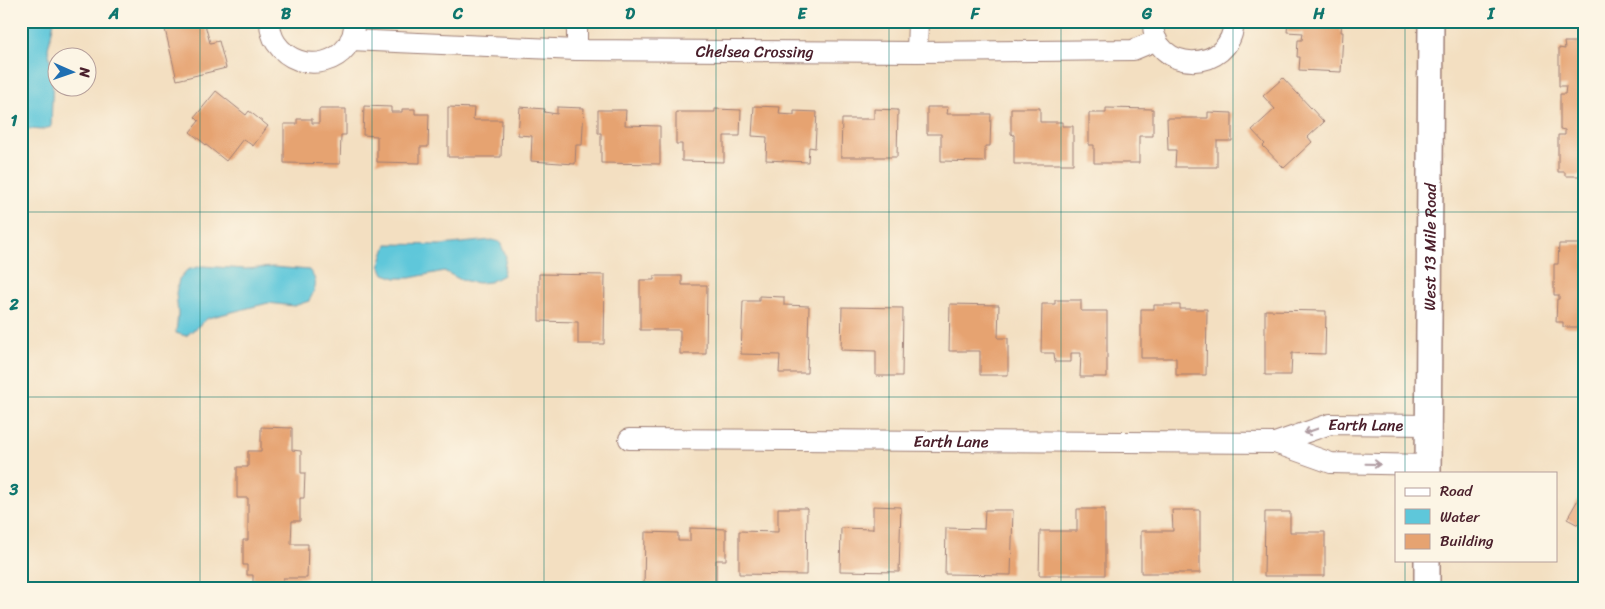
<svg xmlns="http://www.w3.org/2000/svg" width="1605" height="609" viewBox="0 0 1605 609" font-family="Sriracha,sans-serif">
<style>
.water{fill:#5ec7da;stroke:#547382}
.building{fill:#e6a371}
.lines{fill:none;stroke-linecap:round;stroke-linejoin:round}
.minor-casing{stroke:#9e7f76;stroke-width:22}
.tertiary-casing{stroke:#9e7f76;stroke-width:28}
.minor{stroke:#fff;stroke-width:20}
.tertiary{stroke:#fff;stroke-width:25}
.oneway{stroke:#ae9aa0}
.grid{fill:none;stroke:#0f766e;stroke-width:1;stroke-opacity:0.55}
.labels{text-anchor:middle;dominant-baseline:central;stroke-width:4;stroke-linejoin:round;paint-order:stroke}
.street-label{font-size:16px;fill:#4a1f2b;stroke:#fcf5e5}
.neatline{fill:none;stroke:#0f766e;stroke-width:2}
.grid-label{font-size:16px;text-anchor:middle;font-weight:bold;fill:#0f766e}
</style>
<rect width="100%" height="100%" fill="#fcf5e5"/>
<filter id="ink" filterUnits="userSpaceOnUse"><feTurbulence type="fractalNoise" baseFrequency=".02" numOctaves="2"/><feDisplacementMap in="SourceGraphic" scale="10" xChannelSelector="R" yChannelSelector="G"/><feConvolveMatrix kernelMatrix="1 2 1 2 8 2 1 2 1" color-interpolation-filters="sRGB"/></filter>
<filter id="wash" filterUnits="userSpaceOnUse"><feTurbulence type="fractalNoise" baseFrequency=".0096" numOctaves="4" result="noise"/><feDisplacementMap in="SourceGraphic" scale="20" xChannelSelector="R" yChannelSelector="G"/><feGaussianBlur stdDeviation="1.12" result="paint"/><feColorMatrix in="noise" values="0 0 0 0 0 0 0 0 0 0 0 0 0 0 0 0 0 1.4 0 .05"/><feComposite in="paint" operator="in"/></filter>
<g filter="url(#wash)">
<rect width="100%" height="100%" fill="#f3dfc1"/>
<g class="water">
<polygon points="31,21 54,21 48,49 53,74 51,127 40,130 23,128 21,127 21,44"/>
<polygon points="492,240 500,242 506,257 503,275 490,282 478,283 461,280 444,271 410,278 396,278 384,274 380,265 387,244 441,245"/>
<path d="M 202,266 L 245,269 L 273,267 L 309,270 C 319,282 316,288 309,301 L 294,306 L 268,303 L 208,318 L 186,336 L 176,333 L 178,314 L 176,293 L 179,279 L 187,270 Z"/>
</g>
<g id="blocks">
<g class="building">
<polygon points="179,21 204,21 210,43 219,41 226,68 177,80 164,25"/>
<polygon points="1288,21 1342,21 1341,32 1343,32 1341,72 1299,70 1300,57 1297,57 1298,40 1302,40 1303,33 1287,32"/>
<polygon points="1564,42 1584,42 1584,176 1565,176 1565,172 1558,172 1558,135 1565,135 1565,130 1560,129 1560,94 1565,94 1566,86 1559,86 1559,48 1565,49"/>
<polygon points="1283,78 1324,122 1308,137 1312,142 1284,168 1263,146 1265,144 1252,130 1275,109 1263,96"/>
<polygon points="216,91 246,115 249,111 268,126 253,146 243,139 226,161 190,132 199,121 195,117"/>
<polygon points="364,106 391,107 391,112 402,112 402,109 415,109 415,114 429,114 428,147 420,147 420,163 377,162 377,136 363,135"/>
<polygon points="754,106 780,107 779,114 794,115 794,111 817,112 815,148 809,147 808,162 766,160 767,137 752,136"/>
<polygon points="448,107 474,108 473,120 502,120 501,157 448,157"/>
<polygon points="520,107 545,109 544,112 557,114 557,107 584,108 582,145 576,145 575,164 531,161 532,136 518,135"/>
<polygon points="927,107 948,107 947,114 991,114 990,146 985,146 985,162 941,161 941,134 927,134"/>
<polygon points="1011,108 1040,108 1040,122 1062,122 1062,126 1073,126 1073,164 1014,164 1014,135 1011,134"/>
<polygon points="1106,108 1153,109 1153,136 1139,136 1139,163 1094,163 1094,145 1089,145 1089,113 1106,113"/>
<polygon points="319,109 346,109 346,135 341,135 340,164 284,163 284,124 297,124 297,119 312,119 312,123 319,123"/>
<polygon points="715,109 741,110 740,136 724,136 724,162 682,161 682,144 676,144 676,112 715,112"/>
<polygon points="874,109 898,110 897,157 841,157 842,119 874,119"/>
<polygon points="598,110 626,110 625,125 660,126 660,164 601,163 601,133 598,133"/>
<polygon points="1208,112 1232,113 1232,141 1217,141 1217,167 1175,167 1176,150 1168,150 1167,118 1208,118"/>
<polygon points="1559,244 1584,244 1584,327 1563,327 1563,322 1556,322 1557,299 1559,299 1559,295 1554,295 1554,264 1558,264"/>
<polygon points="539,274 605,275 604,344 578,344 578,322 539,321"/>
<polygon points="654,276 682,276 682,285 707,285 706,354 680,354 680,330 640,330 640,280 654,280"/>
<polygon points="759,296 784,297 784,305 809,306 807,373 779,373 780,355 741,354 743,301 759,301"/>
<polygon points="1055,300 1081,300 1081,311 1107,311 1107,377 1080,377 1081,353 1071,353 1071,362 1055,362 1054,353 1041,353 1042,304 1055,304"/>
<polygon points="950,304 999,305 998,338 1008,338 1008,375 980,375 980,351 949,351"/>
<polygon points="1154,305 1180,305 1180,309 1207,309 1206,375 1176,375 1176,358 1141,358 1141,309 1154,309"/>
<polygon points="842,307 903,308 902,376 876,376 876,351 841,350"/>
<polygon points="1265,310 1326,311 1325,354 1292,353 1291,375 1265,375"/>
<polygon points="261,427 292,428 292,450 301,451 301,473 305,473 304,498 300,498 300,521 292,521 291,544 308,544 307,578 283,578 283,588 253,588 253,575 247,575 247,565 243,565 243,540 248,540 248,498 237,498 237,467 248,467 248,451 261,451"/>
<polygon points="1584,489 1584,528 1567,519"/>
<polygon points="873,506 901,507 899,572 840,571 841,528 873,529"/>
<polygon points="778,508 807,508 806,575 739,574 739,531 778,532"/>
<polygon points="1077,509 1105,509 1105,575 1039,575 1040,531 1077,531"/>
<polygon points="985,510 1013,510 1011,575 945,574 946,528 984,529"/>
<polygon points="1172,510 1200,510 1200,573 1141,573 1141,531 1173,531"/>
<polygon points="1265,512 1290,512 1290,532 1325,532 1325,576 1264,576"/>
<polygon points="690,528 726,529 726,560 716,560 716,588 644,588 645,532 678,533 678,541 690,541"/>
</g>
</g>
</g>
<g filter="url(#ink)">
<use href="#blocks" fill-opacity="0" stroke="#9e7f76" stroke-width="1"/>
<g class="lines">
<g class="minor-casing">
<g id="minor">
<path d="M 270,21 C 270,29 272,37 276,43 C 300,78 356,64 354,21"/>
<path d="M 1153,21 C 1151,73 1232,76 1234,21"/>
<path id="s1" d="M 350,40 L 577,50 L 917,52 L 1133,50 L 1157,40"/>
<polyline points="577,50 577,21"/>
<polyline points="917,52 918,21"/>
<path id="s2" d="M 629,439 L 1275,443 L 1331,463 L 1428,465"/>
<path id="s3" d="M 1275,443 L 1330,424 L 1428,425"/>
</g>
</g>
<g class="tertiary-casing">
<g id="tertiary">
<path id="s4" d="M 1428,473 L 1431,21"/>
<polyline points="1427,588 1427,560"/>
</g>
</g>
<use href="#minor" class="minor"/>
<use href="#tertiary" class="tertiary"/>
</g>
<defs><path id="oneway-shaft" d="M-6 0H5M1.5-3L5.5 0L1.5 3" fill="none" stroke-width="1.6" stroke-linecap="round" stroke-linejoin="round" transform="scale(1.25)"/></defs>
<g class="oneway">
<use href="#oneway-shaft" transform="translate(1311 431) rotate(161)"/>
<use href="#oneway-shaft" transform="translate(1373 464) rotate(1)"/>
</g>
</g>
<path class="grid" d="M 200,21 L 200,588M 372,21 L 372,588M 544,21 L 544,588M 716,21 L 716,588M 889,21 L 889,588M 1061,21 L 1061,588M 1233,21 L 1233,588M 1405,21 L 1405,473M 21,212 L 1584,212M 21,397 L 1584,397M 1405,560 L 1405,588"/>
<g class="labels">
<g class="street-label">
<text stroke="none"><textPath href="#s1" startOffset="405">Chelsea Crossing</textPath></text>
<text stroke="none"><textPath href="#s4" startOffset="226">West 13 Mile Road</textPath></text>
<text stroke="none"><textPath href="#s3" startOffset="94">Earth Lane</textPath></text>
<text stroke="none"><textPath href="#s2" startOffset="322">Earth Lane</textPath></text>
</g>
</g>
<rect width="1605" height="609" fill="none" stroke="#fcf5e5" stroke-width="55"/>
<rect x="1395" y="472" width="162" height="90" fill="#fcf5e5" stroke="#b59f9b"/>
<rect x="1405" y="488" width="25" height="8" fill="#ffffff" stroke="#b59f9b"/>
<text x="1440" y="496" font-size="15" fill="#4a1f2b">Road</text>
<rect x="1405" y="509" width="25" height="15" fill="#5ec7da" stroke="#b59f9b"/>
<text x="1440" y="522" font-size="15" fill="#4a1f2b">Water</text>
<rect x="1405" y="534" width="25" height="15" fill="#e6a371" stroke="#b59f9b"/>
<text x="1440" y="546" font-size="15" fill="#4a1f2b">Building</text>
<g transform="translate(72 72) rotate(92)"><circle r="24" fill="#fcf5e5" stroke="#b59f9b"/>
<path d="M0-4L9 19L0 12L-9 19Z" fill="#1f6fb2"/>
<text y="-8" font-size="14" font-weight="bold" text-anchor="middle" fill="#4a1f2b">N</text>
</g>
<rect x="28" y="28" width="1550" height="554" class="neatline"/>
<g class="grid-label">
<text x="114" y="19">A</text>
<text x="286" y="19">B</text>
<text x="458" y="19">C</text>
<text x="630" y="19">D</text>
<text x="802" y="19">E</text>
<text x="975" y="19">F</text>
<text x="1147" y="19">G</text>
<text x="1319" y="19">H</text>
<text x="1491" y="19">I</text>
<text x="14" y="126">1</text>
<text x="14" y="310">2</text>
<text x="14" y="495">3</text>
</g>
</svg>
